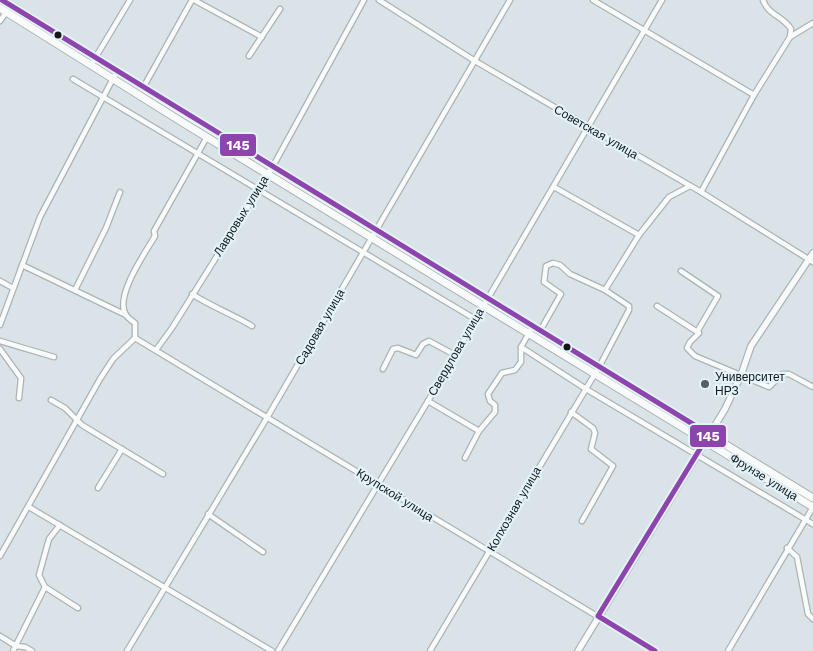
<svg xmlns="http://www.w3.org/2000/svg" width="813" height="651" viewBox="0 0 813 651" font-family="'Work Sans',sans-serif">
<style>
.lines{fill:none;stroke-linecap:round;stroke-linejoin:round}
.minor-casing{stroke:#abb3b5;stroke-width:7}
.tertiary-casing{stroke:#abb3b5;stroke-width:8}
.primary-casing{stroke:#abb3b5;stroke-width:9}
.minor{stroke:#f9fbfb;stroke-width:4.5}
.tertiary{stroke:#f9fbfb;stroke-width:5.5}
.primary{stroke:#f9fbfb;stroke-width:7}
.bus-1-casing{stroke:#e3f3f9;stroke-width:9}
.bus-1{stroke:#8e44ad;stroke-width:5}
.bus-dot{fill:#12181a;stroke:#e3f3f9;stroke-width:2}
.poi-dot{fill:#585f62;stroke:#e3f3f9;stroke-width:2}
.labels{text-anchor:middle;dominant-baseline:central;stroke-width:4.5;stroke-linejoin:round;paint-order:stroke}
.street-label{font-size:12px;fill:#12181a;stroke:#e3f3f9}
.poi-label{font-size:12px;fill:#12181a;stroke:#e3f3f9;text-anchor:start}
.line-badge{stroke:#e3f3f9;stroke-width:2}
.badge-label{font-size:14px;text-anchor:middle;font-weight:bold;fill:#fff}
</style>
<rect width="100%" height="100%" fill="#dae3e7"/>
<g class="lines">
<g class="minor-casing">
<g id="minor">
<polyline points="194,0 262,37"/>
<polyline points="379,0 475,61 701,192 813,262"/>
<polyline points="593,0 754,95"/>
<path d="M 763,0 C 768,15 783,16 791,29 L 790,37"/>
<polyline points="0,21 7,11"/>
<polyline points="249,56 280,9"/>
<polyline points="91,65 130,0"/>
<polyline points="73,79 475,319"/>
<polyline points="143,88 192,0"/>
<polyline points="554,187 639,235"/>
<polyline points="701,192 754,95 790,37 813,23"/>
<polyline points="22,265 126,315"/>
<polyline points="681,271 718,296 697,332"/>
<polyline points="0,281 13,288"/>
<polyline points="75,290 106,228 120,192"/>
<polyline points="605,290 639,235 669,197 690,186"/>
<path d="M 192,294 C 212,307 232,314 252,326"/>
<polyline points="657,306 699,333 690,342 687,348 695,356 769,387 782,374 789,374 813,387"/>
<polyline points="0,325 40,217 117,71"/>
<polyline points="135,338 655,651"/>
<path d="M 135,338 L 135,323 C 132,321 128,318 126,315 C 114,297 145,253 155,236 L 154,231 L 207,137"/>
<polyline points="0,341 54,357"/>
<polyline points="521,347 586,389 813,524"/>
<polyline points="0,349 21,378 19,398"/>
<polyline points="156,350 172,328 272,168 364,0"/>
<polyline points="383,369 393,349 398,348 416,355 423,344 429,341 455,355"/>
<polyline points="51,400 65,408 82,425 163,474"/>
<polyline points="428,401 479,431 465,458"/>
<polyline points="571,412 593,428 595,433 591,449 613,466 582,521"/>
<polyline points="479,431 495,412 495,405 490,401 488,394 502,373 515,370 521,362 521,347 533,326"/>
<polyline points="98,488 122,449"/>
<polyline points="29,507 272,651"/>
<polyline points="208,514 263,552"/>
<polyline points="787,548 797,557 808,614 813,619"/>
<polyline points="0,556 100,379 113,359 135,338"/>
<polyline points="45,587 78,608"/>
<polyline points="0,636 16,646 25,647 32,651"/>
<polyline points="13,651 45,587 39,575 49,539 60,525"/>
<polyline points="127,651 268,416 510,0"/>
<polyline points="278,651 428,401 662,0"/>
<polyline points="430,651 599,367 629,310 629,306 605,290 570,274 560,265 553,263 546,266 544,282 561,294 540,331"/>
<polyline points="728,651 813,507"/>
</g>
</g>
<g class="tertiary-casing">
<polyline id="tertiary" points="578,651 725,409 741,375 751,346 813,253"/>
</g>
<g class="primary-casing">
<g id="primary">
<polyline points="2,0 186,115 813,498"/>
<polyline points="0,8 182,122 813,507"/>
</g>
</g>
<use href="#minor" class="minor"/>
<use href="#tertiary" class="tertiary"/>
<use href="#primary" class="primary"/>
<g class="bus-1-casing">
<polyline id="bus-1" points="2,0 709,434 598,616 655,651"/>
</g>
<use href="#bus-1" class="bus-1"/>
</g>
<g class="bus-dot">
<circle cx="58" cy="35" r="4.5"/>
<circle cx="567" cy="347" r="4.5"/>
</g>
<circle class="poi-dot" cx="705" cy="384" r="5"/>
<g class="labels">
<g class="street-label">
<text transform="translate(596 132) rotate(30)">Советская улица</text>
<text transform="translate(241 216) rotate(-58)">Лавровых улица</text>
<text transform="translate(320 327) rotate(-60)">Садовая улица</text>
<text transform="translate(456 352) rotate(-60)">Свердлова улица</text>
<text transform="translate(764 477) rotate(32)">Фрунзе улица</text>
<text transform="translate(395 495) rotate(32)">Крупской улица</text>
<text transform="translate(514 509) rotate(-60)">Колхозная улица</text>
</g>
<g class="poi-label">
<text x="715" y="377">Университет<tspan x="715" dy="14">НРЗ</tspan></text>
</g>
</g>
<g class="line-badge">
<rect x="219" y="133" width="38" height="24" rx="5" fill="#8e44ad"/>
<rect x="689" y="424" width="38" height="24" rx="5" fill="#8e44ad"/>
</g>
<g class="badge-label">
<text x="238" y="150">145</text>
<text x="708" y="441">145</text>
</g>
</svg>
